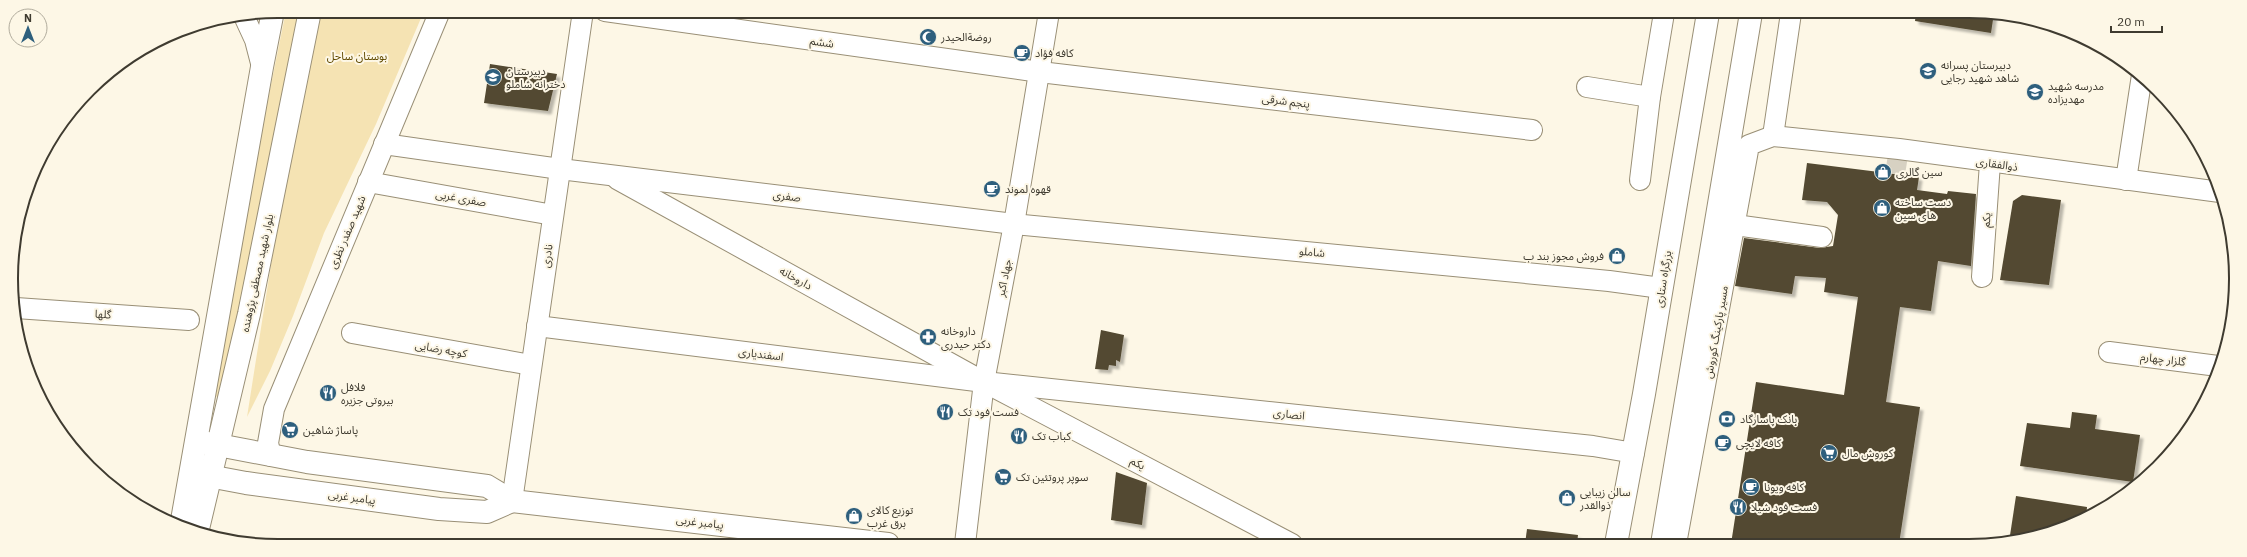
<svg xmlns="http://www.w3.org/2000/svg" width="2247" height="557" viewBox="0 0 2247 557" font-family="'IBM Plex Sans','Noto Sans Arabic',sans-serif">
<style>
.green{fill:#f5e3b3}
.building{fill:#524931;filter:url(#shadow)}
.lines{fill:none;stroke-linecap:round;stroke-linejoin:round}
.minor-tunnel{stroke:#d7d1c2;stroke-width:20;stroke-dasharray:20 10;stroke-linecap:butt}
.minor-casing{stroke:#998f76;stroke-width:22}
.major-casing{stroke:#998f76;stroke-width:24}
.highway-casing{stroke:#998f76;stroke-width:24}
.minor{stroke:#fff;stroke-width:20}
.major{stroke:#fff;stroke-width:22}
.highway{stroke:#fff;stroke-width:22}
.labels{text-anchor:middle;dominant-baseline:central;stroke-width:4;stroke-linejoin:round;paint-order:stroke}
.poi-label{font-size:11px;fill:#3f3b30;stroke:#fdf7e6;text-anchor:start}
.street-label{font-size:11px;fill:#3f3b30;stroke:#fdf7e6}
.park-label{font-size:11px;fill:#604a00;stroke:#fdf7e6}
.rim{fill:none;stroke:#3f3b30;stroke-width:2}
</style>
<defs>
<filter id="shadow"><feDropShadow dx="3.5" dy="3.5" stdDeviation="1" flood-color="#0004"/></filter>
</defs>
<rect width="100%" height="100%" fill="#fdf7e6"/>
<g class="green">
<polygon points="286,11 301,11 222,393 216,397 213,396 225,310"/>
<polygon points="321,11 424,11 376,124 324,233 293,316 270,371 247,417 284,182"/>
</g>
<g class="building">
<polygon points="1916,13 1994,13 1991,33 1915,21"/>
<polygon points="490,64 557,74 548,111 484,103"/>
<polygon points="1807,163 1919,177 1917,190 1947,194 1948,191 1976,194 1971,266 1938,261 1931,311 1900,307 1886,402 1920,407 1899,544 1731,544 1756,382 1844,395 1858,297 1824,292 1826,278 1795,276 1792,294 1735,286 1744,238 1820,248 1833,246 1838,215 1827,202 1802,200"/>
<polygon points="2022,195 2061,200 2049,285 2000,280 2013,201"/>
<polygon points="1101,330 1124,335 1120,362 1116,360 1116,366 1109,365 1108,370 1095,369"/>
<polygon points="2072,412 2097,415 2095,429 2140,435 2133,482 2020,466 2027,423 2070,428"/>
<polygon points="1116,472 1147,483 1142,525 1111,520"/>
<polygon points="2016,496 2087,507 2086,519 2009,542"/>
<polygon points="1527,529 1578,535 1577,544 1525,544"/>
</g>
<g class="lines">
<polyline class="minor-tunnel" points="1895,174 1899,149"/>
<g class="minor-casing">
<g id="minor">
<polyline points="605,11 1040,72 1532,130"/>
<polyline points="243,14 255,40 262,67"/>
<polyline points="1587,87 1650,97"/>
<polyline points="1773,136 1791,13"/>
<polyline points="384,144 560,169 1014,224 1609,281 1661,288"/>
<polyline points="617,179 984,382 1292,544"/>
<polyline points="1640,180 1650,97 1664,13"/>
<polyline points="2126,180 2142,75"/>
<polyline points="368,182 553,215"/>
<polyline points="1735,225 1822,237"/>
<polyline points="1982,277 1990,163"/>
<polyline points="16,308 189,320"/>
<polyline points="537,326 984,382 1593,446 1634,453"/>
<polyline points="352,333 531,365"/>
<polyline points="2109,352 2218,366"/>
<polyline points="271,456 268,443 274,409 440,11"/>
<polyline points="512,501 583,11"/>
<polyline points="965,544 984,382 1014,224 1049,12"/>
<polyline points="1676,544 1749,145 1773,136 1899,149 2220,192"/>
</g>
</g>
<g class="major-casing">
<g id="major">
<polyline points="197,441 307,462 487,486 512,501 888,544"/>
<polyline points="198,474 246,483 439,509 487,512 512,501"/>
<polyline points="181,526 262,67 273,11"/>
<polyline points="197,533 249,314 310,11"/>
</g>
</g>
<g class="highway-casing">
<g id="highway">
<polyline points="1616,544 1644,394 1708,13"/>
<polyline points="1662,544 1751,13"/>
</g>
</g>
<use href="#minor" class="minor"/>
<use href="#major" class="major"/>
<use href="#highway" class="highway"/>
</g>
<defs>
<g id="mosque-disc" transform="scale(0.9)"><circle r="9.5" fill="#2e5f7d" stroke="#fdf7e6"/><path d="M3.5-4.9A6 6 0 1 0 3.5 4.9A5 5 0 1 1 3.5-4.9Z" fill="#fff"/></g>
<g id="cafe-disc" transform="scale(0.9)"><circle r="9.5" fill="#2e5f7d" stroke="#fdf7e6"/><path d="M-5.5-4.5H6V0H3Q3 3.5 0 3.5H-2.5Q-5.5 3.5-5.5 0ZM3-3.2v2h1.7v-2ZM-6 4.5H4V6H-6Z" fill="#fff"/></g>
<g id="school-disc" transform="scale(0.9)"><circle r="9.5" fill="#2e5f7d" stroke="#fdf7e6"/><path d="M0-5L7-2L0 1L-7-2ZM-4 1L0 2.5L4 1V4Q0 6-4 4Z" fill="#fff"/></g>
<g id="shop-disc" transform="scale(0.9)"><circle r="9.5" fill="#2e5f7d" stroke="#fdf7e6"/><path d="M-5-2.5h2.3a2.7 3.5 0 0 1 5.4 0H5L5.5 6h-11ZM-1.5-2.5h3a1.5 2.3 0 0 0-3 0Z" fill="#fff"/></g>
<g id="pharmacy-disc" transform="scale(0.9)"><circle r="9.5" fill="#2e5f7d" stroke="#fdf7e6"/><path d="M-2-6h4v4h4v4h-4v4h-4v-4h-4v-4h4Z" fill="#fff"/></g>
<g id="restaurant-disc" transform="scale(0.9)"><circle r="9.5" fill="#2e5f7d" stroke="#fdf7e6"/><path d="M-5-6h1v4h1v-4h1v4h1v-4h1v5L-1.5 .5V6h-2V.5L-5-1ZM5-6V6H3V1.5H1.5Q1.5-4 5-6Z" fill="#fff"/></g>
<g id="bank-disc" transform="scale(0.9)"><circle r="9.5" fill="#2e5f7d" stroke="#fdf7e6"/><path d="M-6-4H6V4H-6ZM0-2.3a2.3 2.3 0 1 0 0 4.6a2.3 2.3 0 1 0 0-4.6Z" fill="#fff"/></g>
<g id="supermarket-disc" transform="scale(0.9)"><circle r="9.5" fill="#2e5f7d" stroke="#fdf7e6"/><path d="M-6-5.5h2.5l.6 2H6L4.5 2H-2.5L-4.4-4H-6ZM-1.5 3.2a1.3 1.3 0 1 0 .1 0ZM3 3.2a1.3 1.3 0 1 0 .1 0Z" fill="#fff"/></g>
</defs>
<g fill-rule="evenodd">
<use href="#mosque-disc" x="928" y="37"/>
<use href="#cafe-disc" x="1022" y="53"/>
<use href="#school-disc" x="1928" y="71"/>
<use href="#school-disc" x="493" y="77"/>
<use href="#school-disc" x="2035" y="92"/>
<use href="#shop-disc" x="1883" y="172"/>
<use href="#cafe-disc" x="992" y="189"/>
<use href="#shop-disc" x="1882" y="208"/>
<use href="#shop-disc" x="1617" y="256"/>
<use href="#pharmacy-disc" x="928" y="337"/>
<use href="#restaurant-disc" x="328" y="393"/>
<use href="#restaurant-disc" x="945" y="412"/>
<use href="#bank-disc" x="1727" y="419"/>
<use href="#supermarket-disc" x="290" y="430"/>
<use href="#restaurant-disc" x="1019" y="436"/>
<use href="#cafe-disc" x="1723" y="443"/>
<use href="#supermarket-disc" x="1829" y="453"/>
<use href="#supermarket-disc" x="1003" y="477"/>
<use href="#cafe-disc" x="1751" y="487"/>
<use href="#shop-disc" x="1567" y="498"/>
<use href="#restaurant-disc" x="1738" y="507"/>
<use href="#shop-disc" x="854" y="516"/>
</g>
<g class="labels">
<g class="poi-label">
<text x="941" y="37">روضةالحیدر</text>
<text x="1035" y="53">کافه فؤاد</text>
<text x="1941" y="65">دبیرستان پسرانه<tspan x="1941" dy="13">شاهد شهید رجایی</tspan></text>
<text x="506" y="71">دبیرستان<tspan x="506" dy="13">دخترانه شاملو</tspan></text>
<text x="2048" y="86">مدرسه شهيد<tspan x="2048" dy="13">مهديزاده</tspan></text>
<text x="1896" y="172">سین گالری</text>
<text x="1005" y="189">قهوه لموند</text>
<text x="1895" y="202">دست ساخته<tspan x="1895" dy="13">های سین</tspan></text>
<text x="1604" y="256" text-anchor="end">فروش مجوز بند ب</text>
<text x="941" y="331">داروخانه<tspan x="941" dy="13">دکتر حیدری</tspan></text>
<text x="341" y="387">فلافل<tspan x="341" dy="13">بیروتی جزیره</tspan></text>
<text x="958" y="412">فست فود تک</text>
<text x="1740" y="419">بانک پاسارگاد</text>
<text x="303" y="430">پاساژ شاهین</text>
<text x="1032" y="436">کباب تک</text>
<text x="1736" y="443">کافه لایچى</text>
<text x="1842" y="453">کوروش مال</text>
<text x="1016" y="477">سوپر پروتئین تک</text>
<text x="1764" y="487">کافه ویونا</text>
<text x="1580" y="492">سالن زیبایی<tspan x="1580" dy="13">ذوالقدر</tspan></text>
<text x="1751" y="507">فست فود شیلا</text>
<text x="867" y="510">توزیع کالای<tspan x="867" dy="13">برق غرب</tspan></text>
</g>
<g class="street-label">
<text transform="translate(822 42) rotate(8)">ششم</text>
<text transform="translate(1286 101) rotate(7)">پنجم شرقی</text>
<text transform="translate(1997 164) rotate(8)">ذوالفقاری</text>
<text transform="translate(787 196) rotate(7)">صفری</text>
<text transform="translate(461 198) rotate(10)">صفری غربی</text>
<text transform="translate(1986 220) rotate(-86)">یکم</text>
<text transform="translate(347 232) rotate(-67)">شهید صفدر نظری</text>
<text transform="translate(1312 252) rotate(5)">شاملو</text>
<text transform="translate(547 256) rotate(-82)">نادری</text>
<text transform="translate(257 273) rotate(-78)">بلوار شهید مصطفی پژوهنده</text>
<text transform="translate(796 278) rotate(29)">داروخانه</text>
<text transform="translate(1004 278) rotate(-79)">جهاد اکبر</text>
<text transform="translate(1663 279) rotate(-81)">بزرگراه ستاری</text>
<text transform="translate(103 314) rotate(4)">گلها</text>
<text transform="translate(1716 332) rotate(-80)">مسیر پارکینگ کوروش</text>
<text transform="translate(441 349) rotate(10)">کوچه رضایی</text>
<text transform="translate(761 354) rotate(7)">اسفندیاری</text>
<text transform="translate(2163 359) rotate(7)">گلزار چهارم</text>
<text transform="translate(1289 414) rotate(6)">انصاری</text>
<text transform="translate(1138 463) rotate(28)">یکم</text>
<text transform="translate(352 497) rotate(8)">پیامبر غربی</text>
<text transform="translate(700 522) rotate(7)">پیامبر غربی</text>
</g>
<g class="park-label">
<text x="357" y="56">بوستان ساحل</text>
</g>
</g>
<path d="M0 0H2247V557H0ZM278 18H1969A260 260 0 0 1 2229 278V279A260 260 0 0 1 1969 539H278A260 260 0 0 1 18 279V278A260 260 0 0 1 278 18Z" fill="#fdf7e6" fill-rule="evenodd"/>
<path class="rim" d="M278 18H1969A260 260 0 0 1 2229 278V279A260 260 0 0 1 1969 539H278A260 260 0 0 1 18 279V278A260 260 0 0 1 278 18Z"/>
<g transform="translate(28 28)"><circle r="19" fill="#fdf7e6" stroke="#b1ac9d"/>
<path d="M0-3L7 15L0 10L-7 15Z" fill="#2e5f7d"/>
<text y="-6" font-size="11" font-weight="bold" text-anchor="middle" fill="#3f3b30">N</text>
</g>
<path d="M2111 26v6h51v-6" fill="none" stroke="#3f3b30" stroke-width="2"/>
<text x="2117" y="26" font-size="12" fill="#3f3b30" stroke="#fdf7e6" stroke-width="3" paint-order="stroke">20 m</text>
</svg>
